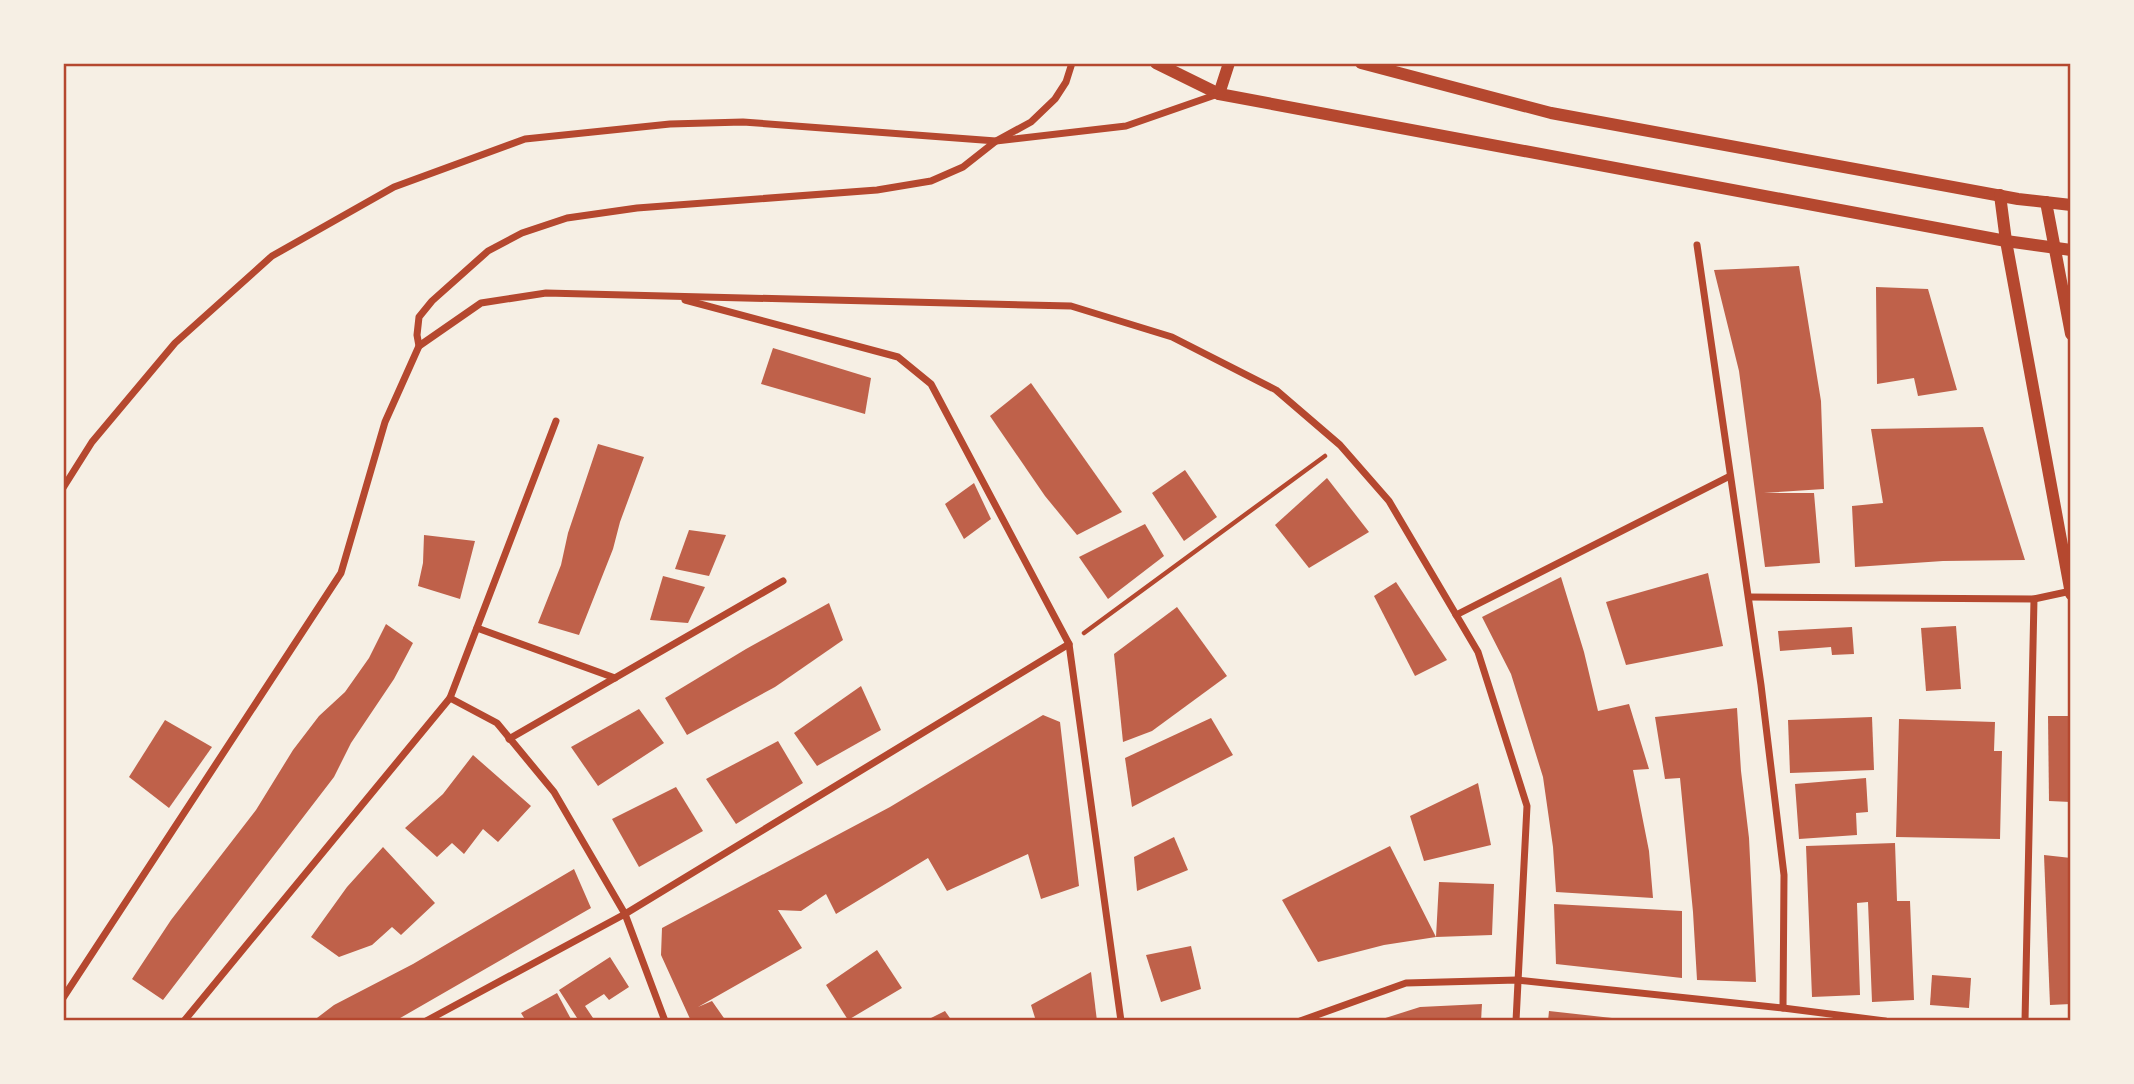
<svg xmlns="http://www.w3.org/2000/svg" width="2134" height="1084" viewBox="0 0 2134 1084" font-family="'DejaVu Sans',sans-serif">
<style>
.building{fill:#bf614a}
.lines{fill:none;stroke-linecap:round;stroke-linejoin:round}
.path{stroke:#b5482f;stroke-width:4.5}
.minor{stroke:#b5482f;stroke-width:7}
.tertiary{stroke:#b5482f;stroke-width:12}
.neatline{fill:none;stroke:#b5482f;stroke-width:2.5}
</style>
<rect width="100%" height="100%" fill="#f6efe4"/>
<g class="building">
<polygon points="1799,266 1821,401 1824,489 1764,493 1814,493 1820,563 1765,567 1739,371 1714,270"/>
<polygon points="1876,287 1928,289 1957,390 1918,396 1914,378 1877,384"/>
<polygon points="773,348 871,378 865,414 761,384"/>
<polygon points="1031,383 1122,512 1077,535 1045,496 990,416"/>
<polygon points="1983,427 2025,560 1943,561 1855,567 1852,506 1883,503 1871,429"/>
<polygon points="598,444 644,457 620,522 613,549 579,635 538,623 561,565 568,533"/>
<polygon points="1185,470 1217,517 1184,541 1152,493"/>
<polygon points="1327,478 1369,532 1309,568 1275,525"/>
<polygon points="974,483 991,519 964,539 945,504"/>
<polygon points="1145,524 1164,556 1108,599 1079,557"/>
<polygon points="689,530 726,535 709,576 675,569"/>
<polygon points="424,535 475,541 460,599 418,586 423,563"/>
<polygon points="1708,573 1723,646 1626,665 1606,602"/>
<polygon points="663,576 705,587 688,623 650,620"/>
<polygon points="1561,577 1584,652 1598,711 1629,704 1649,769 1633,770 1649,851 1653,898 1556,892 1553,847 1543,777 1511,674 1482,617"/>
<polygon points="1396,582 1447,660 1415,676 1374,596"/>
<polygon points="829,603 843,640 775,687 687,735 665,698 746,649"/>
<polygon points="1177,607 1227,676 1152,731 1123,742 1114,654"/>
<polygon points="386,624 413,643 394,679 351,743 334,777 163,1000 132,979 171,920 256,810 293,750 319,716 345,692 369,658"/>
<polygon points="1956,626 1961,689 1926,691 1921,628"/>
<polygon points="1852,627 1854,654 1832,655 1831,647 1780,651 1778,631"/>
<polygon points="861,686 881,730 817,766 794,733"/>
<polygon points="1737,708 1741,771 1749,838 1756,982 1697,980 1693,912 1680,778 1665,779 1655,717"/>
<polygon points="639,709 664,743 598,786 571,747"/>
<polygon points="1043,715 1060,722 1079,886 1041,899 1028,854 947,891 928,858 836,914 826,894 801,911 778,910 802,948 698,1007 712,1001 726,1021 691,1021 661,955 662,928 890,807"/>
<polygon points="2048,716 2071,716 2071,802 2049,801"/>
<polygon points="1872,717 1874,770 1790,773 1788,720"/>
<polygon points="1211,718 1233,755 1132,807 1125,758"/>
<polygon points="1899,719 1995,722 1994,751 2002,751 2000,839 1896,837"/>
<polygon points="165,720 212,747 169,808 129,777"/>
<polygon points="778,741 803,783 736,824 706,779"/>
<polygon points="473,755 531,806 498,842 483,829 464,854 452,843 437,857 405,828 443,794"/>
<polygon points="1866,778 1868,812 1856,813 1857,835 1799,839 1795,784"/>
<polygon points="1478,783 1491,845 1424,861 1410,816"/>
<polygon points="676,787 703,831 639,867 612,819"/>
<polygon points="1174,837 1188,870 1137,891 1134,857"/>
<polygon points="1895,843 1897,901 1910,901 1914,1000 1872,1002 1868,902 1857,903 1860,995 1812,997 1806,846"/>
<polygon points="1390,846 1436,937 1439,882 1494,884 1492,935 1436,937 1384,945 1318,962 1282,900"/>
<polygon points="383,847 435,903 401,935 392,927 372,945 339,957 311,937 347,887"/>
<polygon points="2044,855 2071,858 2071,1004 2050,1005"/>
<polygon points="574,869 591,908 395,1021 313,1021 334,1005 413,964"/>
<polygon points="1554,904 1682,911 1682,978 1556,964"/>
<polygon points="1191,946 1201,989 1161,1002 1146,955"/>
<polygon points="877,950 902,988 848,1020 826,985"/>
<polygon points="610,957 629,987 609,1000 604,994 585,1006 595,1021 579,1021 559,990"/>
<polygon points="1091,972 1097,1021 1036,1021 1031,1005"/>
<polygon points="1932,975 1971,978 1969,1008 1930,1005"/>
<polygon points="557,993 572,1021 526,1021 521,1013"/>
<polygon points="1482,1004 1481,1021 1376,1021 1420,1007"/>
<polygon points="945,1011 952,1021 925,1021"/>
<polygon points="1549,1011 1621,1019 1621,1021 1548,1021"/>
</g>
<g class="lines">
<polyline class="path" points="1084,633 1325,456"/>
<g class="minor">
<polyline points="1697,245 1761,685 1784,875 1783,1008"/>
<polyline points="685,300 898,357 931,384 1069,644 1121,1021"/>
<polyline points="419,346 417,335 419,317 432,301 488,251 522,233 567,218 637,208 877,190 931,181 963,167 996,141 1031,122 1055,99 1066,82 1072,63"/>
<polyline points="63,488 92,442 175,343 272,256 394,187 525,139 670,124 743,122 996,141 1126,126 1218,94"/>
<polyline points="1749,597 2034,599 2071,591"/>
<polyline points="1456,615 1730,476"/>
<polyline points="477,628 615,678"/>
<polyline points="450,698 497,723 554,792 625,914 665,1021"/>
<polyline points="509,739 783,581"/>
<polyline points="63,998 341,573 385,422 419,346 481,303 546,293 1071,306 1172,337 1276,390 1340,445 1389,501 1478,652 1527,806 1516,1021"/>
<polyline points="184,1021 450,698 556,421"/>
<polyline points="426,1021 625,914 1069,644"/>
<polyline points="1300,1021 1406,983 1517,980 1783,1008 1885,1021"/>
<polyline points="2025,1021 2034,599"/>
</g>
<g class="tertiary">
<polyline points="1156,63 1219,94 2006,241 2071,250"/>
<polyline points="1361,63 1551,113 2018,199 2071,205"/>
<polyline points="1219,94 1229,63"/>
<polyline points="2000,195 2006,241 2071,594"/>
<polyline points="2046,202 2071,334"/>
</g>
</g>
<rect width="2134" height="1084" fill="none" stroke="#f6efe4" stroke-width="130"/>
<rect x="65" y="65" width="2004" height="954" class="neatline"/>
</svg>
